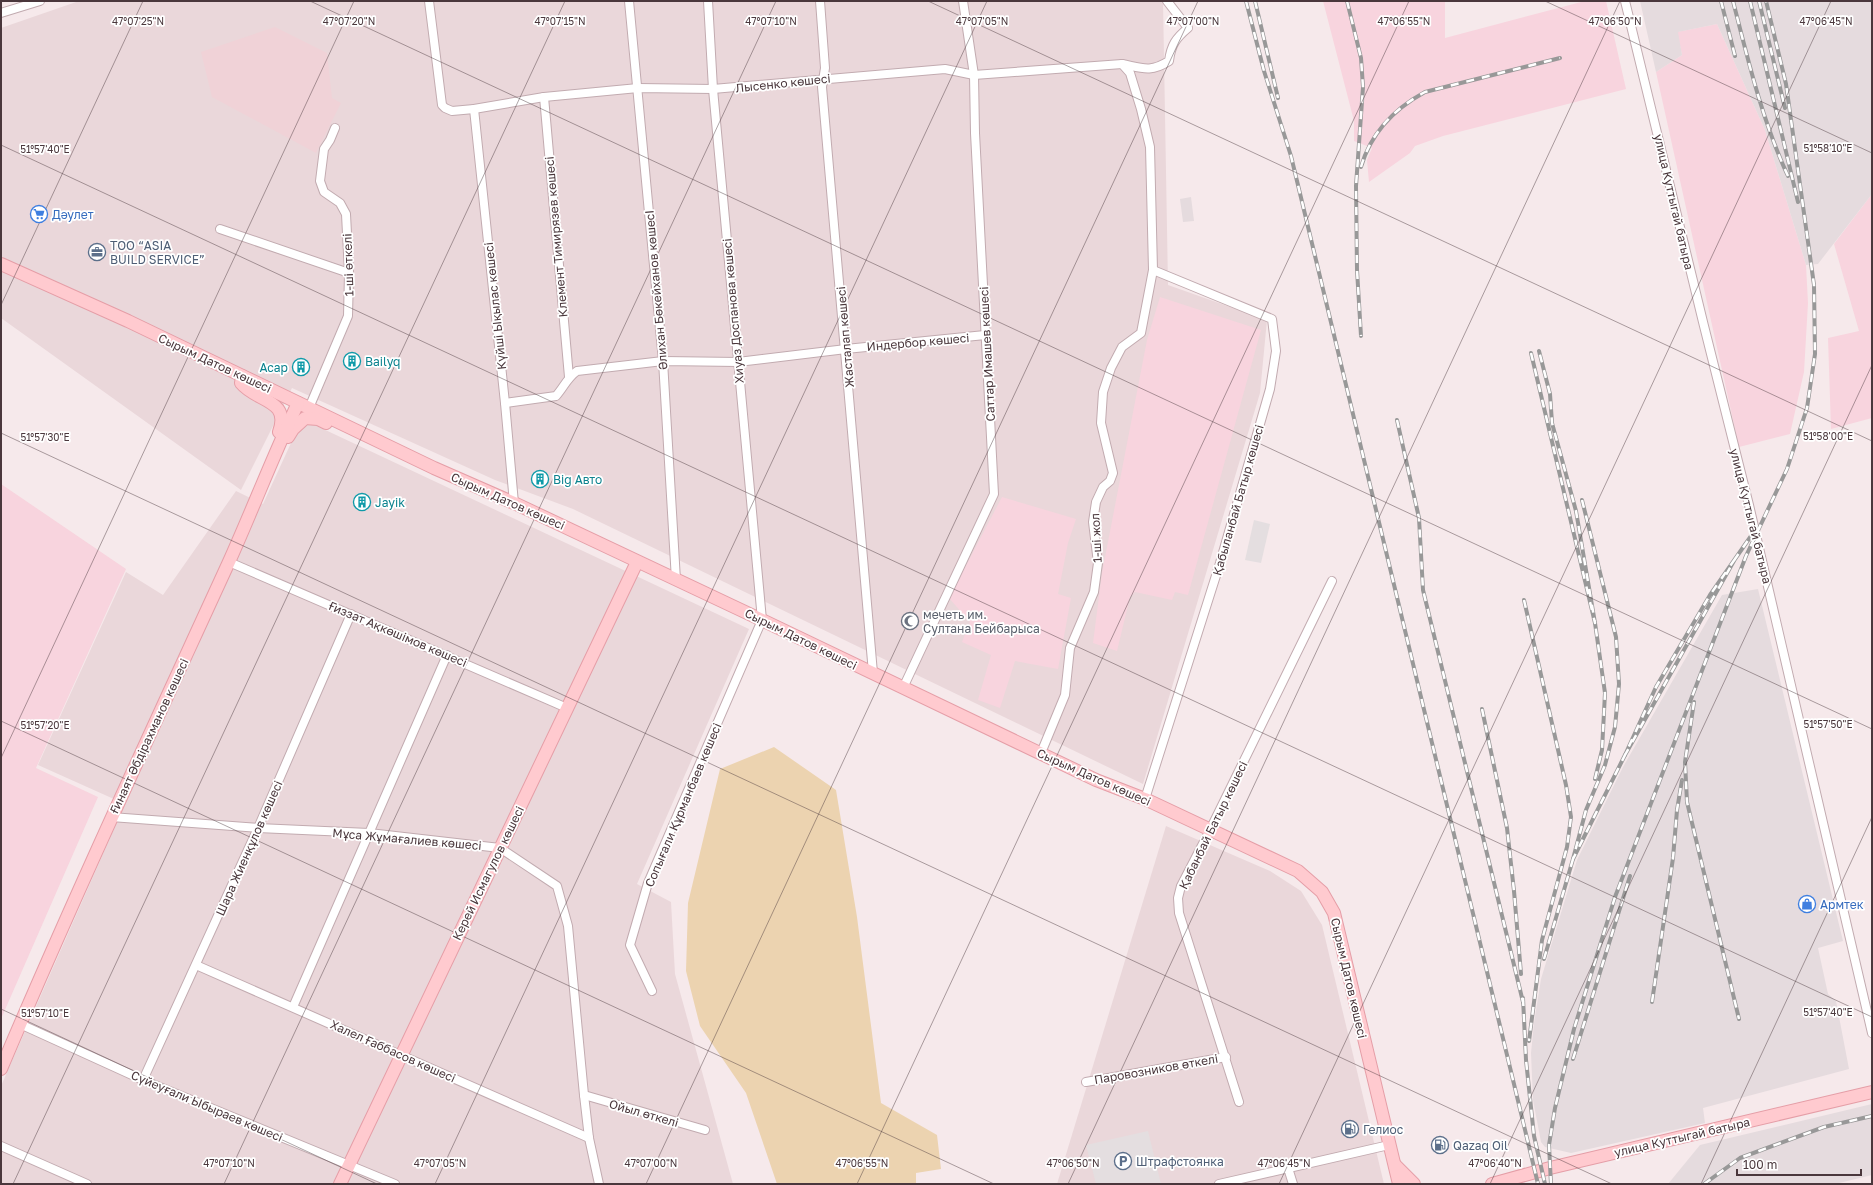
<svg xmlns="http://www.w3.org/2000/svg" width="1873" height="1185" viewBox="0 0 1873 1185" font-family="'Golos Text',sans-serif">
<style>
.residential{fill:#ead7da}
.commercial{fill:#f8d4de}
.industrial{fill:#e5dbde}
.education{fill:#f0d2d7}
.green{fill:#ecd3b0}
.parking{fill:#e4dee0}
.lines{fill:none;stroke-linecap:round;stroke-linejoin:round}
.street-casing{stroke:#c2abb0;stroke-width:10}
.secondary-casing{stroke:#e59ea7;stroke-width:14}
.street{stroke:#fff;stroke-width:8}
.secondary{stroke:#ffcacf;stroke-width:12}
.rail-casing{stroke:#989898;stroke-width:4}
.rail{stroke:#fff;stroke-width:2.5;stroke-dasharray:8;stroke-linecap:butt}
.ticks{fill:none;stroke:#4a373c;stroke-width:1;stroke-opacity:0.45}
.labels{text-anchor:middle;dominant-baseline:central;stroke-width:3.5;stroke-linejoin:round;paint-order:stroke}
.street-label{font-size:12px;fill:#4a373c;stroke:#fff}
.shop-label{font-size:12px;fill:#366cbe;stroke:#fff;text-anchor:start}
.service-label{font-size:12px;fill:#4e5e75;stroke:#fff;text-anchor:start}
.culture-label{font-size:12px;fill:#0d838f;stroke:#fff;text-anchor:start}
.worship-label{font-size:12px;fill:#5b616d;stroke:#fff;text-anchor:start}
.ticks-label{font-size:10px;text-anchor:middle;fill:#4a373c;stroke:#fff;stroke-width:3.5;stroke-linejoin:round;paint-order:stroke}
</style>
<rect width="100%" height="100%" fill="#f6e9eb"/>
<g class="residential">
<polygon points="79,1 1163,1 1168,285 1267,320 1260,393 1143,784 573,509 495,480 292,388 241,490 1,318 1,28"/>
<polygon points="302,419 749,629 637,884 671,902 675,974 733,1184 1,1184 1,1086 125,804 38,765 126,572 163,595 236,491 263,504"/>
<polygon points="1166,826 1270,871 1301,891 1322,925 1384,1184 1057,1184"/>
</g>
<g class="commercial">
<polygon points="1323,1 1445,1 1445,38 1585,1 1606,1 1626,89 1443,136 1415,146 1410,153 1369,182 1367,160 1372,148 1354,141 1354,121"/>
<polygon points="1717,24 1765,130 1806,265 1808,303 1804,372 1790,434 1739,447 1656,72 1682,55 1677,32"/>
<polygon points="1872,194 1872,418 1831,429 1828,338 1859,331 1834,244"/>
<polygon points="1160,297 1261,330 1188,595 1175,592 1172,600 1135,592 1130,597 1117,651 1093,643 1102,573 1147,340"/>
<polygon points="1,484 126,569 36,768 98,797 1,1019"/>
<polygon points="1002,497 1076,519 1068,543 1058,594 1071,598 1058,669 1015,661 1000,708 978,700 991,655 962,642 970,622 949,598"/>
</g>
<g class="industrial">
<polygon points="1640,1 1872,1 1872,194 1818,264 1806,265 1765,130 1717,24 1678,32 1682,55 1656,72"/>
<polygon points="1191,197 1194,221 1183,222 1180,199"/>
<polygon points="1758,589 1843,941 1818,948 1828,994 1836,1001 1849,1069 1703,1108 1705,1123 1571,1153 1545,1147 1541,1142 1533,1100 1531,1053 1534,1023 1541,979 1577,860 1623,767 1722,595"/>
<polygon points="1872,1104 1872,1175 1835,1184 1668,1184 1700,1145"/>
</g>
<polygon class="education" points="275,27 327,53 332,98 341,103 316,153 212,97 201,52"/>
<polygon class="green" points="774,747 836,790 857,917 881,1103 937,1135 941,1169 916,1173 916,1184 777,1184 746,1093 700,1026 686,971 688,903 720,769"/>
<g class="parking">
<polygon points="1254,520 1270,524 1261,563 1245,560"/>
<polygon points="1148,1131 1161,1184 1096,1184 1086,1145"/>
</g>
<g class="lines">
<g class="street-casing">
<g id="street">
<polyline points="429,1 442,105 445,108 452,111 474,109 544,97 638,88 713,89 945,69 974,75 1122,64"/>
<polyline points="629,1 663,361 676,580"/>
<polyline points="820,1 825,68 822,87 873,673"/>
<polyline points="1625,1 1703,322 1749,505 1872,1033"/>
<polyline points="1,13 40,1"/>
<polyline points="544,97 569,377"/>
<polyline points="474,109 505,403 514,503"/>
<polyline points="220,229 349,273"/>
<path d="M 505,403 L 556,396 C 564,387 567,378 577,371 L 663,361 L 738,362 L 846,349 L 985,335"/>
<polyline points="309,408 348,316 349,273 346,214 340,203 324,192 320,181 324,149 330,140 335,128"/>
<polyline points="229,562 567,708"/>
<polyline points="903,688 994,494 975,133 974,75 963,1"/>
<polyline points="1041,753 1065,695 1070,648 1094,592 1098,563 1093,522 1096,502 1103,487 1110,481 1113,473 1101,423 1103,392 1111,368 1122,347 1141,333 1153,270"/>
<path d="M 1145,799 L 1220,563 L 1270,389 L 1276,351 L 1272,319 L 1153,270 L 1150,147 L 1141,109 L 1130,73 L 1122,64 C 1142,68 1150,73 1169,61 C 1171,45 1176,38 1188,28 L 1167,1"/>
<polyline points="111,817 258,828 369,833 500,848 557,886 568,926 584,1095 589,1138 599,1184"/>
<polyline points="196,965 589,1138"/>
<polyline points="652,991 630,945 648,883 762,620 713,89 708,1"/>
<polyline points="293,1007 447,655"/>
<polyline points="20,1024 143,1080 395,1184"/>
<polyline points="143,1080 258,828 351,614"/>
<polyline points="1086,1082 1226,1057"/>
<polyline points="584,1095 705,1130"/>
<polyline points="1239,1102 1179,913 1178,898 1181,886 1210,830 1332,581"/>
<polyline points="1,1146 87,1184"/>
<polyline points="1288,1168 1293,1184"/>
<polyline points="1219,1184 1389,1145"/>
</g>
</g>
<g class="secondary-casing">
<g id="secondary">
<polyline points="1,264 128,321 434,468 514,503 762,620 1096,780 1145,799 1298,871 1322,892 1334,913 1399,1184"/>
<path d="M 242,376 L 241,383 C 256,402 291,399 279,432"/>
<polyline points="288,437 293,429 305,418 318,419 326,423"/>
<path d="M 1,1069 C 73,899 151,732 228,564 C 252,511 273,456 298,403"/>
<polyline points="1395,1165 1414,1184"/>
<polyline points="340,1184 637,562"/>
<polyline points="1492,1184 1550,1168 1872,1092"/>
</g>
</g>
<use href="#street" class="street"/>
<use href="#secondary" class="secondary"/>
<g class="rail-casing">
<g id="rail">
<polyline points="1246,1 1264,71 1291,156 1538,1184"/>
<polyline points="1255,1 1278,98"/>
<polyline points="1347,1 1361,58 1363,87 1356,186 1357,270 1361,336"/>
<polyline points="1721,1 1735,56"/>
<path d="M 1733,1 C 1748,60 1762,120 1788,176"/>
<polyline points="1750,1 1798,202"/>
<polyline points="1759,1 1785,108"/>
<path d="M 1361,167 C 1371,132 1394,109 1425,92 L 1560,58"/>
<polyline points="1531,353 1595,623 1576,511 1552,423 1550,394 1539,351"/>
<polyline points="1397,420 1419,518 1423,590 1523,1002"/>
<polyline points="1582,500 1616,637 1619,684 1615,727 1605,765 1586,810 1573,859 1625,755"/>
<polyline points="1735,559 1710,595 1656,687 1625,755 1735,559 1751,536"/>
<polyline points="1524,600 1566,785 1571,817 1567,847 1542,940 1529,1041"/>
<polyline points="1694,702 1685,762 1687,802 1739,1019"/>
<polyline points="1482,709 1507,828 1514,891 1521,974"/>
<polyline points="1595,779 1602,750 1605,693 1595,623"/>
<polyline points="1544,959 1573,859"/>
<polyline points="1523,998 1526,1060 1534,1136 1545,1184"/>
<polyline points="1652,1002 1673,858 1677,810 1682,780"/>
<polyline points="1573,1059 1630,876"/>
<polyline points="1551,1184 1549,1145 1555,1108 1574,1029 1615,897 1746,556 1787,469 1807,408 1815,354 1814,285 1786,84 1766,1"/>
<polyline points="1704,1184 1740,1158 1824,1127 1872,1116"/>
</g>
</g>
<use href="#rail" class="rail"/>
</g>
<path class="ticks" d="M 310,1 L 1872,729M 928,1 L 1872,441M 1545,1 L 1872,153M 1,145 L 1872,1017M 1,305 L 143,1M 1,433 L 1612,1184M 1,721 L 994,1184M 1,758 L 354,1M 1,1009 L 377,1184M 13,1184 L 565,1M 224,1184 L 776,1M 435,1184 L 987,1M 646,1184 L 1198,1M 857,1184 L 1409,1M 1068,1184 L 1620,1M 1279,1184 L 1831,1M 1490,1184 L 1872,365M 1701,1184 L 1872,817"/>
<defs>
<g id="supermarket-ring" transform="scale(0.9)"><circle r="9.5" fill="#fff" stroke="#3f7fe0" stroke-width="1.5"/><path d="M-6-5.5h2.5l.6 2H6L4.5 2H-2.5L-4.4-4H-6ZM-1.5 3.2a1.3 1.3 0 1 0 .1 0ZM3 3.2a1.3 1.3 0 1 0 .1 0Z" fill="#3f7fe0"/></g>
<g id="office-ring" transform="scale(0.9)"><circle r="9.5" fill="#fff" stroke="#5c6f8a" stroke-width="1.5"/><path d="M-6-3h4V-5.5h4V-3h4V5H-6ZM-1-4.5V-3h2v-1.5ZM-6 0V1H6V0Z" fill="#5c6f8a"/></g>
<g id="building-ring" transform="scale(0.9)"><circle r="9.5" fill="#fff" stroke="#0f9aa8" stroke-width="1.5"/><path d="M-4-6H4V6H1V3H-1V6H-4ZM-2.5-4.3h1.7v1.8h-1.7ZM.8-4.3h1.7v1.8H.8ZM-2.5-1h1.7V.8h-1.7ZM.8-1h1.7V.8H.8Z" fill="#0f9aa8"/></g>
<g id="mosque-ring" transform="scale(0.9)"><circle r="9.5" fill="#fff" stroke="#6b7280" stroke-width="1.5"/><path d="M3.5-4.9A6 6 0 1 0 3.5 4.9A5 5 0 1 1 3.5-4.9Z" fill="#6b7280"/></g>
<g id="shop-ring" transform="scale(0.9)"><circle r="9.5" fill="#fff" stroke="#3f7fe0" stroke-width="1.5"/><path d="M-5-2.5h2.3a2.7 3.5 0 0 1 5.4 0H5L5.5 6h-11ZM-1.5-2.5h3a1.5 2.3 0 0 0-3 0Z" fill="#3f7fe0"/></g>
<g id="fuel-ring" transform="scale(0.9)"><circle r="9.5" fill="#fff" stroke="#5c6f8a" stroke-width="1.5"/><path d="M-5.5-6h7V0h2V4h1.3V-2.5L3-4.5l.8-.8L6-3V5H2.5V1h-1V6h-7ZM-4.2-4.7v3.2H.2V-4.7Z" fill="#5c6f8a"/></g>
<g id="parking-ring" transform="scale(0.9)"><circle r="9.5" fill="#fff" stroke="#5c6f8a" stroke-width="1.5"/><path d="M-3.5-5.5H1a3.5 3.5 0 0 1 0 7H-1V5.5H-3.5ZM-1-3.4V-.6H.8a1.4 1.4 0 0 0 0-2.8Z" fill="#5c6f8a"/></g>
</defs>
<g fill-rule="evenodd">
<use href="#supermarket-ring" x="39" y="214"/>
<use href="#office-ring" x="97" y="252"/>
<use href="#building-ring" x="352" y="361"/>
<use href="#building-ring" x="301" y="367"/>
<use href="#building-ring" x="540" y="479"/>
<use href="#building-ring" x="362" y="502"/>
<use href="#mosque-ring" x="910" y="621"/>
<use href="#shop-ring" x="1807" y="904"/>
<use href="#fuel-ring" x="1350" y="1129"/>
<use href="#fuel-ring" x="1440" y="1145"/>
<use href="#parking-ring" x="1123" y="1161"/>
</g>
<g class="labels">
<g class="street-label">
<text transform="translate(783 83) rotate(-6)">Лысенко көшесі</text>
<text transform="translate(1674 202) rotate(77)">улица Куттыгай батыра</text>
<text transform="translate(556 237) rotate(-95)">Клемент Тимирязев көшесі</text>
<text transform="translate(348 265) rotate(-92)">1-ші өткелі</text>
<text transform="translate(656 290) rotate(-95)">Әлихан Бөкейханов көшесI</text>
<text transform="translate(495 306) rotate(-96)">Күйші Ықылас көшесі</text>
<text transform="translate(733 311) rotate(-95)">Хиуаз Доспанова көшесі</text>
<text transform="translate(845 337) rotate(-95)">Жасталап көшесі</text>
<text transform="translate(918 342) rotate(-5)">Индербор көшесі</text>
<text transform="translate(987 354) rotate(-93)">Саттар Имашев көшесі</text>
<text transform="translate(215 363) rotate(25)">Сырым Датов көшесі</text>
<text transform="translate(1238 500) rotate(-74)">Қабыланбай Батыр көшесі</text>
<text transform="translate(508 501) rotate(24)">Сырым Датов көшесі</text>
<text transform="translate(1751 516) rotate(76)">улица Куттыгай батыра</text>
<text transform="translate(1096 538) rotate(-93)">1-ші жол</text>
<text transform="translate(398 634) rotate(23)">Ғиззат Ақкөшімов көшесi</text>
<text transform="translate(801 639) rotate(26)">Сырым Датов көшесі</text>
<text transform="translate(149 736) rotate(-65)">Ғинаят Әбдірахманов көшесі</text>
<text transform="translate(1094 777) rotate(24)">Сырым Датов көшесі</text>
<text transform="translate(683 805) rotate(-67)">Сопығали Құрманбаев көшесі</text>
<text transform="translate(1213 825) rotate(-64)">Қабанбай Батыр көшесі</text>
<text transform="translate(407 839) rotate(5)">Мұса Жұмағалиев көшесі</text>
<text transform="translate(249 848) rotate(-66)">Шара Жиенқұлов көшесі</text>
<text transform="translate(488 873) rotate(-64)">Керей Исмагулов көшесі</text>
<text transform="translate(1349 978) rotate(77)">Сырым Датов көшесі</text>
<text transform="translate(393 1051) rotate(24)">Халел Ғаббасов көшесі</text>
<text transform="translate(1156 1069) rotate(-10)">Паровозников өткелі</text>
<text transform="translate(207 1106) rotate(23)">Сүйеуғали Ыбыраев көшесi</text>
<text transform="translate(644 1113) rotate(16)">Ойыл өткелі</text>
<text transform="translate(1682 1137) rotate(-13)">улица Куттыгай батыра</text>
</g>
<g class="shop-label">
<text x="52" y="214">Дәулет</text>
<text x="1820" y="904">Армтек</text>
</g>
<g class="service-label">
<text x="110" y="245">TOO “ASIA<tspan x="110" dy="14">BUILD SERVICE”</tspan></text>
<text x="1363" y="1129">Гелиос</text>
<text x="1453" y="1145">Qazaq Oil</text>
<text x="1136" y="1161">Штрафстоянка</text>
</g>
<g class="culture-label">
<text x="365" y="361">Bailyq</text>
<text x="288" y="367" text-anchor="end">Асар</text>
<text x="553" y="479">Big Авто</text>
<text x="375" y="502">Jayik</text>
</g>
<g class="worship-label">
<text x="923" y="614">мечеть им.<tspan x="923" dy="14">Султана Бейбарыса</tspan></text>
</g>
</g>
<g class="ticks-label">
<text x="138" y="25">47°07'25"N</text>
<text x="349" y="25">47°07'20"N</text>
<text x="560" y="25">47°07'15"N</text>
<text x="771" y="25">47°07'10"N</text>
<text x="982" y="25">47°07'05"N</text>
<text x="1193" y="25">47°07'00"N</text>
<text x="1404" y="25">47°06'55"N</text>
<text x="1615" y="25">47°06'50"N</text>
<text x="1826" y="25">47°06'45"N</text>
<text x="1828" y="152">51°58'10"E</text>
<text x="45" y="153">51°57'40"E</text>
<text x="1828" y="440">51°58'00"E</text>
<text x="45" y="441">51°57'30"E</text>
<text x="1828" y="728">51°57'50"E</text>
<text x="45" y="729">51°57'20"E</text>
<text x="1828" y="1016">51°57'40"E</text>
<text x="45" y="1017">51°57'10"E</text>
<text x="229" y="1167">47°07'10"N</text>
<text x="440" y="1167">47°07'05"N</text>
<text x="651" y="1167">47°07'00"N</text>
<text x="862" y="1167">47°06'55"N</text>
<text x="1073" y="1167">47°06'50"N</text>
<text x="1284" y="1167">47°06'45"N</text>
<text x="1495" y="1167">47°06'40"N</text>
</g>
<rect width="1873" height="1185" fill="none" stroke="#4a373c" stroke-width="4"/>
<path d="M1737 1169v6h124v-6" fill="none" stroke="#4a373c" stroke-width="2"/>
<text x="1743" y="1169" font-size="12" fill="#4a373c" stroke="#ffffff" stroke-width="3" paint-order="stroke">100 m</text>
</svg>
